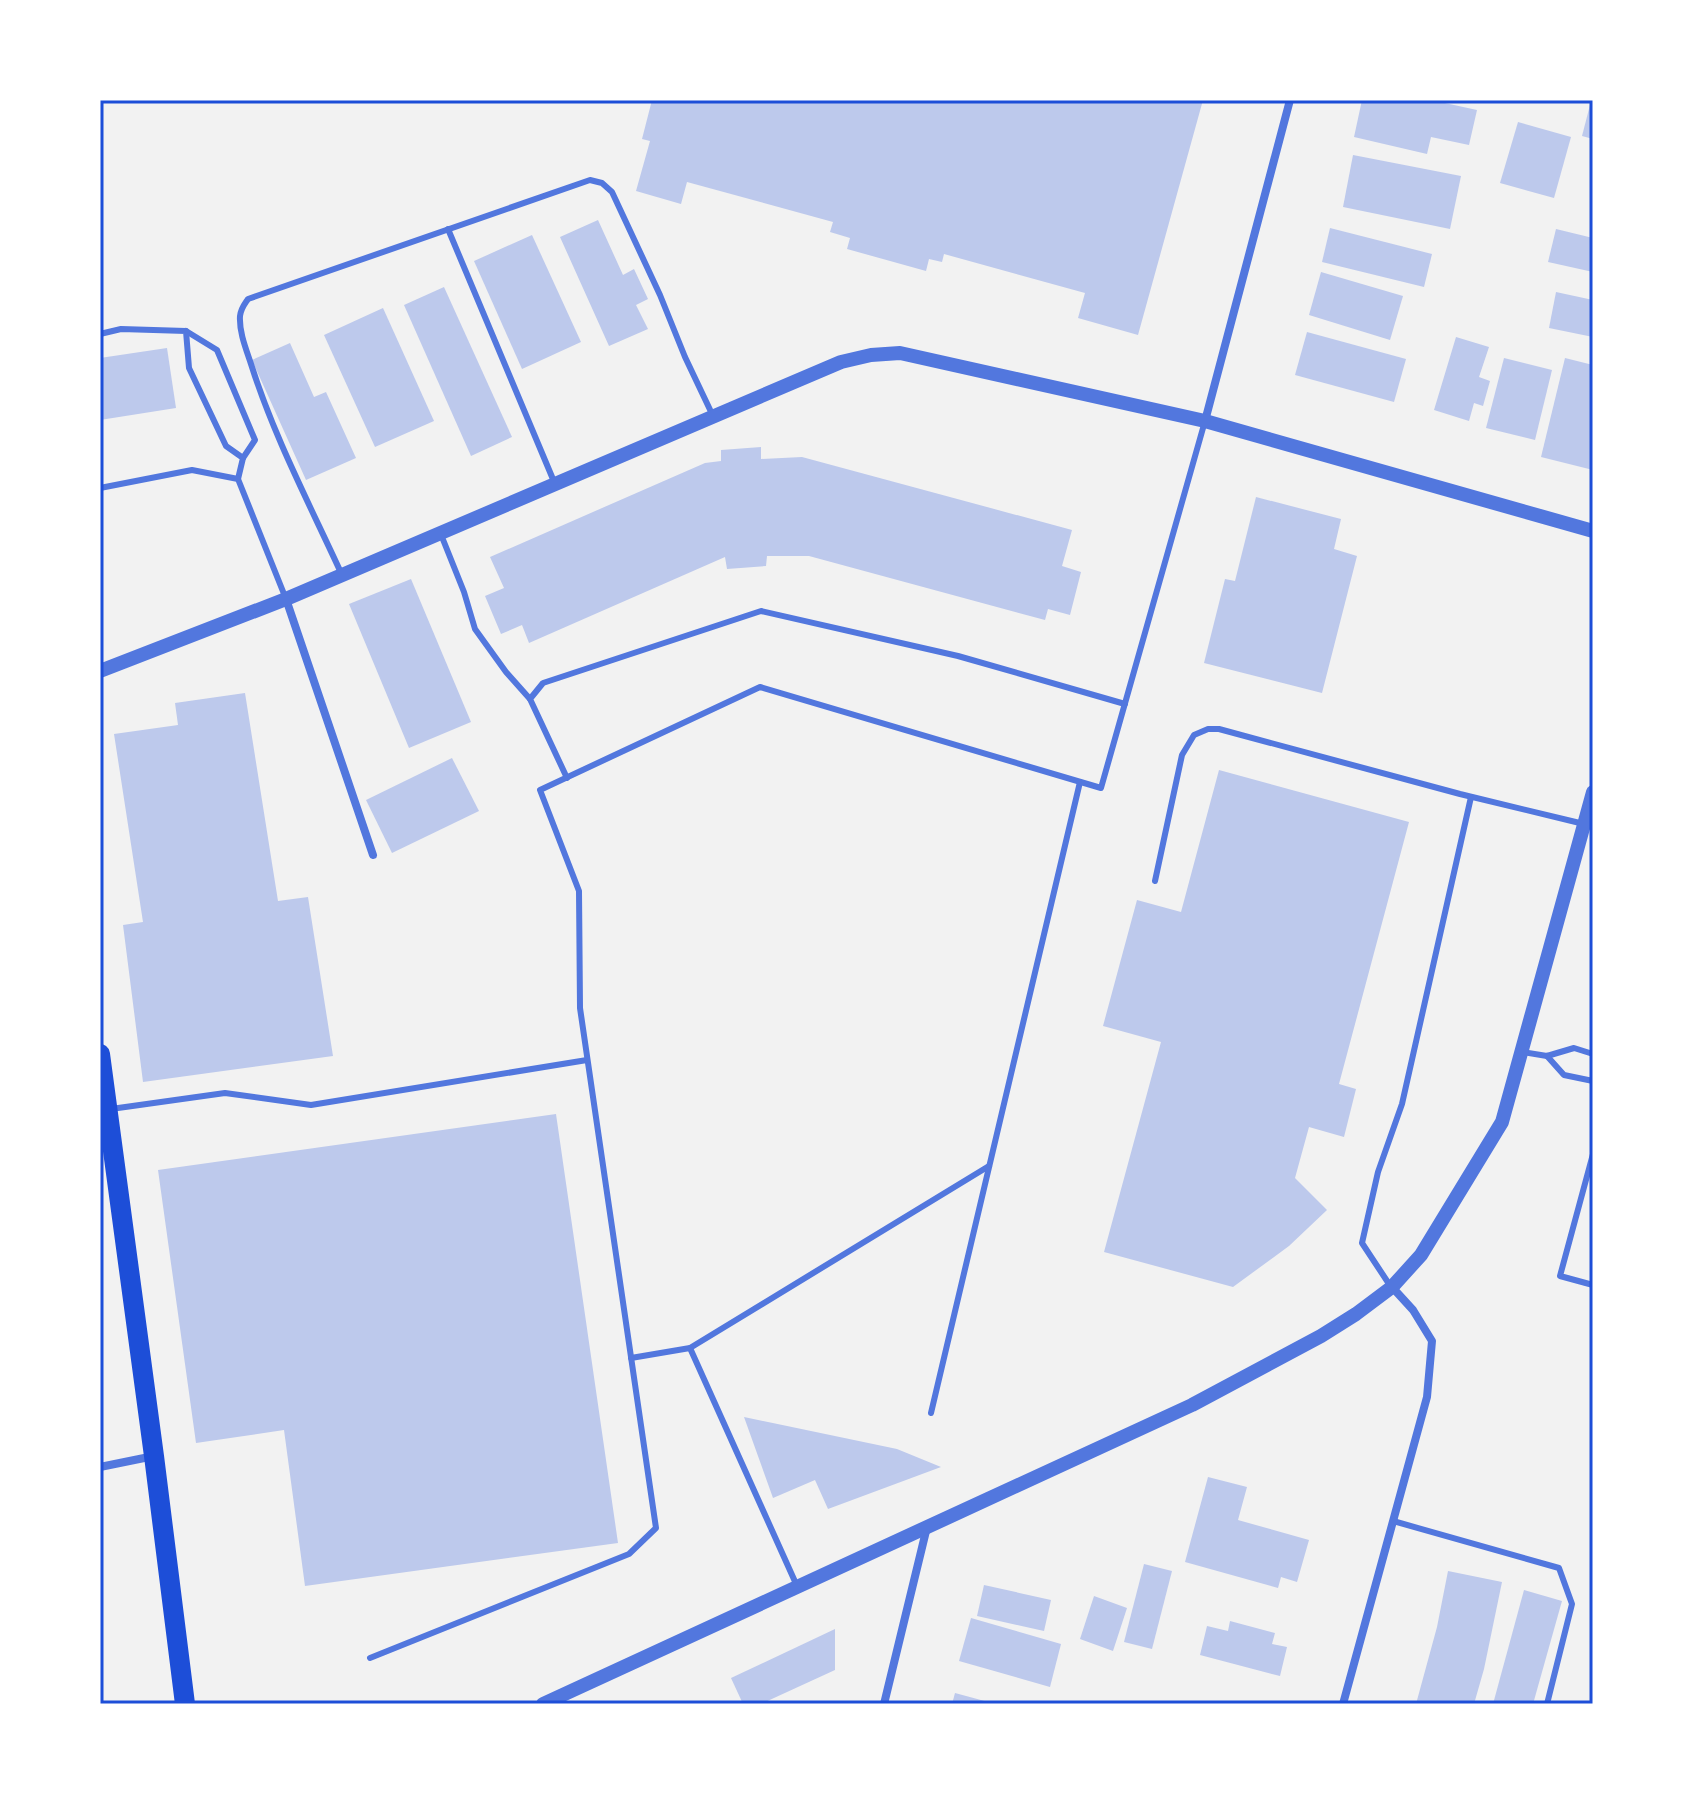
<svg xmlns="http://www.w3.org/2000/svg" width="1693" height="1804" viewBox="0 0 1693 1804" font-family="Cabin,sans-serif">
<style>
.building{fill:#bdc9ec}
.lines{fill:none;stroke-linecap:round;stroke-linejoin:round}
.service{stroke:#5277de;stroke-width:6}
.minor{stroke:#5277de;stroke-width:8}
.tertiary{stroke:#5277de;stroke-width:14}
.primary{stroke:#1d4ed8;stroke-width:20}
.neatline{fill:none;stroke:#1d4ed8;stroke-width:3}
</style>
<rect width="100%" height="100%" fill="#f2f2f2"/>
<g class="building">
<polygon points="652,100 1203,100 1138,335 1078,318 1085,293 944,254 942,262 929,259 926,271 847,249 850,238 830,232 833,222 687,182 681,204 636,191 650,141 642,139"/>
<polygon points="1362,100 1431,100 1477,110 1469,145 1431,137 1427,154 1354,137"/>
<polygon points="1590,105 1593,106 1593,139 1582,136"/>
<polygon points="1518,122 1571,137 1554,198 1500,183"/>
<polygon points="1353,155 1461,176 1450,229 1343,207"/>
<polygon points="598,220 623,275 634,269 648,299 636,305 648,329 609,346 560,237"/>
<polygon points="1330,228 1432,254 1424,287 1322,262"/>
<polygon points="1556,229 1593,238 1593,272 1548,262"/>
<polygon points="532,235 581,342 522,369 474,261"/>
<polygon points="1321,272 1403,296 1390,340 1309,315"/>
<polygon points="444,287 512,437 471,456 404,305"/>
<polygon points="1556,292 1593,300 1593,337 1549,328"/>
<polygon points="383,308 434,421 375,447 324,335"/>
<polygon points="1307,332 1406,359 1394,402 1295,375"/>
<polygon points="1456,337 1489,347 1479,377 1490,381 1483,406 1474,403 1469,421 1434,410"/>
<polygon points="290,343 314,397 326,392 356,458 306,480 252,360"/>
<polygon points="167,348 176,408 100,420 100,358"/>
<polygon points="1504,358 1552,370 1535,440 1486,428"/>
<polygon points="1565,358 1593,365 1593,470 1541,457"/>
<polygon points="761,447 761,459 802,457 1072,530 1062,566 1081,572 1070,615 1048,609 1045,620 809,556 767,556 766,566 727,569 725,557 529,643 522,625 501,634 485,596 504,588 490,557 705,463 721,461 721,450"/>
<polygon points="1256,497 1341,519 1334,549 1357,556 1322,693 1204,663 1225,579 1235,581"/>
<polygon points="411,579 471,722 409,748 349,604"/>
<polygon points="245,693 278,901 308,897 333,1056 143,1082 123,925 143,922 114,734 178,725 175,703"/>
<polygon points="452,758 479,811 392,853 366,800"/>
<polygon points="1219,770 1409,822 1339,1084 1356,1089 1344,1137 1309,1127 1295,1178 1327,1210 1289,1246 1233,1287 1104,1252 1161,1042 1103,1026 1137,900 1181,912"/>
<polygon points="556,1114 618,1543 305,1586 284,1430 196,1443 158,1170"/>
<polygon points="744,1417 897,1449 941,1467 828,1509 815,1480 773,1498"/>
<polygon points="1208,1477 1247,1487 1238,1520 1309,1540 1297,1582 1281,1577 1278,1588 1185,1562"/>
<polygon points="1144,1564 1172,1571 1152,1649 1124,1642"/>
<polygon points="1448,1571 1502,1582 1484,1669 1474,1704 1416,1704 1437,1627"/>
<polygon points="984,1585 1051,1600 1044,1631 977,1616"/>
<polygon points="1524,1590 1562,1601 1533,1704 1493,1704"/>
<polygon points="1094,1596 1127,1608 1113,1651 1080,1639"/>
<polygon points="971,1618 1061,1644 1050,1687 959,1661"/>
<polygon points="1230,1621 1275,1633 1272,1644 1287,1647 1280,1676 1200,1655 1207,1626 1228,1631"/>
<polygon points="835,1629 835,1670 761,1704 743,1704 731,1678"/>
<polygon points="955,1693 992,1703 992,1704 952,1704"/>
</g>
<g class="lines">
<g class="service">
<polyline points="448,229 555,484"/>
<polyline points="186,331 217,350 255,440 243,458"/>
<polyline points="100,334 121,329 186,331 189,368 226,446 243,458 238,479"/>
<polyline points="100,488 192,470 238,479 286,599"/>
<polyline points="440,532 464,592 475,629 506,672 530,699"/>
<path d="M 342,575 C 310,505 274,437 251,364 C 246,349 239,332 240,316 C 241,308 244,305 248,299 L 590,180 L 602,183 L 612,192 L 660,295 L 685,357 L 713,416"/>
<polyline points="567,778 530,699 543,683 761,611 958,656 1125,704"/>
<polyline points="1155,881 1182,755 1194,735 1208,729 1219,729 1460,794 1584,824"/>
<polyline points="1523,1052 1547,1056 1574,1048 1593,1054"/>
<polyline points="1547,1056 1564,1075 1593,1081"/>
<polyline points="111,1109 225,1093 311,1105 587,1060"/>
<polyline points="1593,1154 1560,1276 1593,1285"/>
<polyline points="1391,1287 1362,1243 1378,1172 1402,1104 1471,797"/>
<polyline points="690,1348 797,1586"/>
<polyline points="631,1358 690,1348 989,1166"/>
<polyline points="931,1413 1080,782"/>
<polyline points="1393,1521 1559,1568 1572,1604 1547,1704"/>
<polyline points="370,1658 629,1554 656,1528 580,1008 579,891 540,790 760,687 1101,788 1205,421"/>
</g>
<g class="minor">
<polyline points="1205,421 1290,100"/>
<polyline points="286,599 373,855"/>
<polyline points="100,1467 154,1456"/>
<polyline points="884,1704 927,1527"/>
<polyline points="1343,1704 1427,1397 1432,1341 1413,1310 1392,1287"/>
</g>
<g class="tertiary">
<polyline points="100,671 286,599 841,362 871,355 900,353 1205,421 1593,531"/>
<polyline points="543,1704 1192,1405 1321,1336 1356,1314 1392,1287 1421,1255 1502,1122 1593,792"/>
</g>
<polyline class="primary" points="100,1054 154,1456 185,1704"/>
</g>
<rect width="1693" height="1804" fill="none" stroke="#ffffff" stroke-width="204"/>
<rect x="102" y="102" width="1489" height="1600" class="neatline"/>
</svg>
